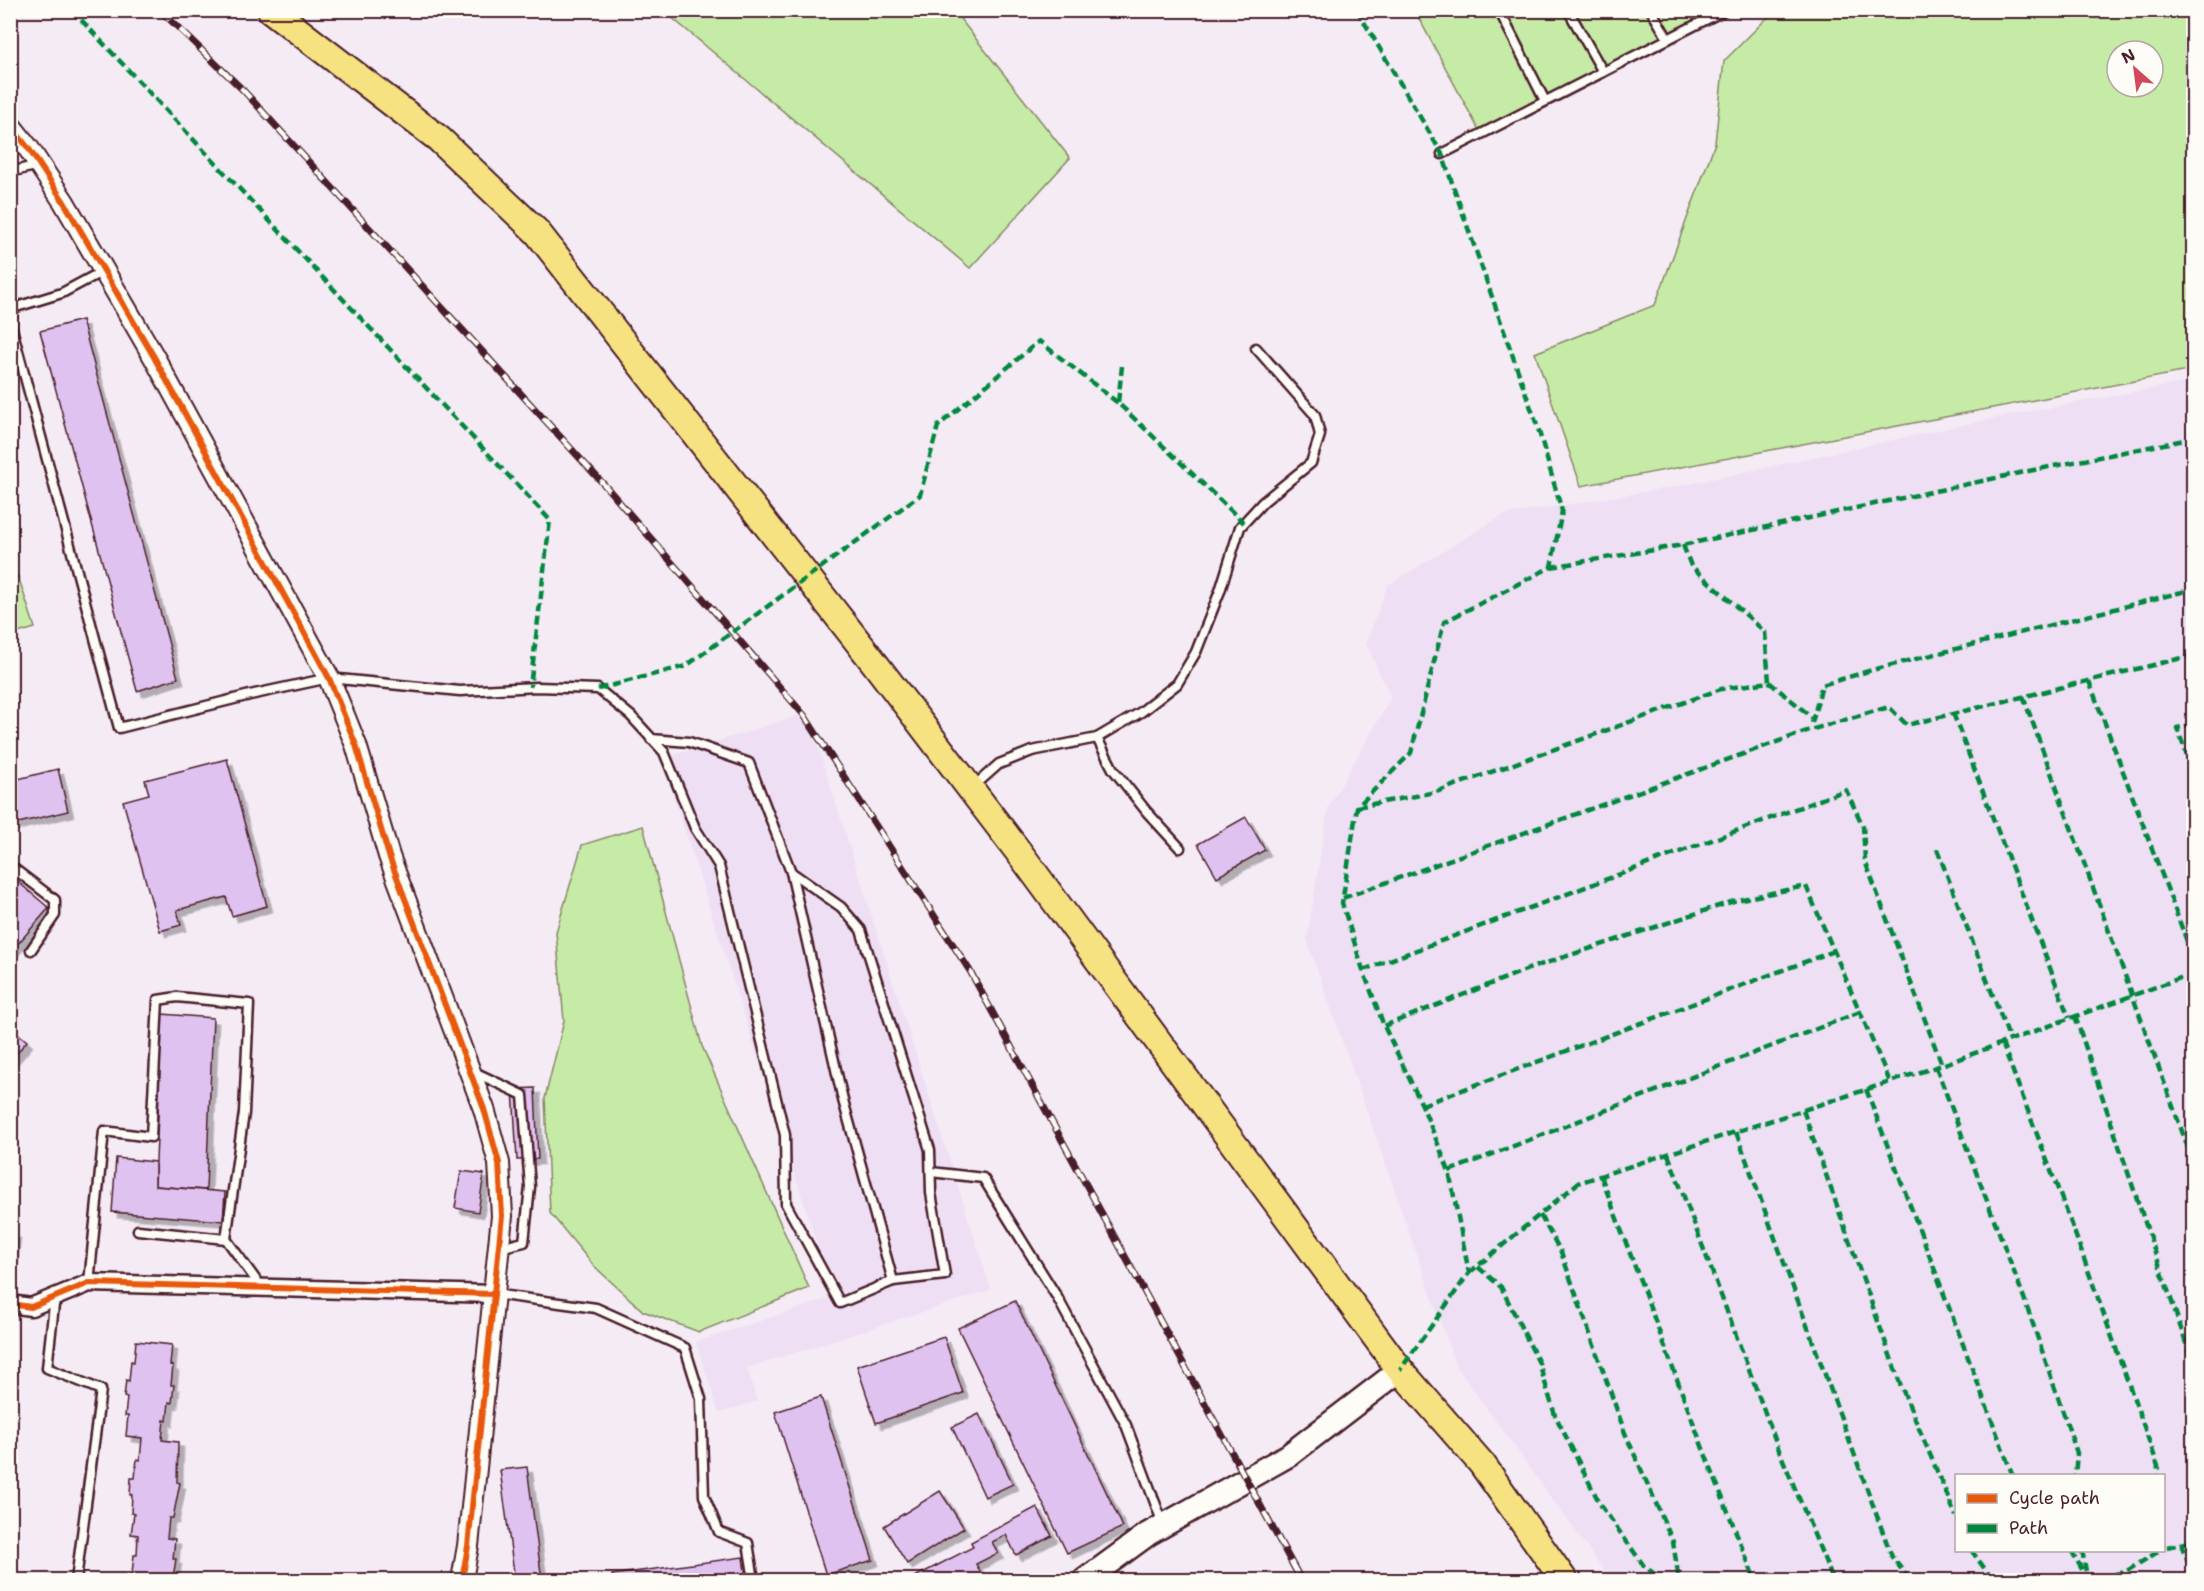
<svg xmlns="http://www.w3.org/2000/svg" width="2204" height="1591" viewBox="0 0 2204 1591" font-family="'Shantell Sans',sans-serif">
<style>
.built{fill:#eedff4;fill-rule:evenodd}
.green{fill:#c5eba6;stroke:#888568;stroke-width:1.5;fill-rule:evenodd}
.building{fill:#e0c2f0;stroke:#4a1f2b;stroke-width:1.5;filter:url(#shadow)}
.lines{fill:none;stroke-linecap:round;stroke-linejoin:round}
.service-casing{stroke:#4a1f2b;stroke-width:13}
.minor-casing{stroke:#4a1f2b;stroke-width:21}
.tertiary-casing{stroke:#4a1f2b;stroke-width:24}
.secondary-casing{stroke:#4a1f2b;stroke-width:27}
.primary-casing{stroke:#4a1f2b;stroke-width:30}
.service{stroke:#fdfcf7;stroke-width:8}
.minor{stroke:#fdfcf7;stroke-width:16}
.tertiary{stroke:#fdfcf7;stroke-width:20}
.secondary{stroke:#fdfcf7;stroke-width:22}
.primary{stroke:#f7e281;stroke-width:26}
.rail-casing{stroke:#4a1f2b;stroke-width:7}
.rail{stroke:#fdfcf7;stroke-width:4.5;stroke-dasharray:14;stroke-linecap:butt}
.quiet{stroke:#00873e;stroke-width:4.5;stroke-dasharray:9 4.5;stroke-linecap:butt}
.cycleway-casing{stroke:#fdfcf7;stroke-width:10}
.cycleway{stroke:#e8590c;stroke-width:6}
</style>
<defs>
<filter id="shadow"><feDropShadow dx="5.5" dy="5.5" stdDeviation="0" flood-color="#0004"/></filter>
</defs>
<rect width="100%" height="100%" fill="#f4ebf5"/>
<filter id="ink" filterUnits="userSpaceOnUse"><feTurbulence type="fractalNoise" baseFrequency=".0167" numOctaves="2"/><feDisplacementMap in="SourceGraphic" scale="12" xChannelSelector="R" yChannelSelector="G"/><feConvolveMatrix kernelMatrix="1 2 1 2 8 2 1 2 1" color-interpolation-filters="sRGB"/></filter>
<g filter="url(#ink)">
<g class="built">
<path d="M 2193,381 L 2193,1580 L 1611,1580 L 1456,1366 L 1307,940 L 1328,808 L 1391,698 L 1366,643 L 1388,585 L 1504,515 L 1675,487 L 2005,416 ZM 1956,1476 L 2164,1476 L 2164,1550 L 1956,1550 Z"/>
<polygon points="807,713 991,1290 747,1368 757,1401 719,1413 696,1342 834,1297 662,759"/>
</g>
<g class="green">
<path d="M 1775,10 L 2193,11 L 2193,370 L 1581,486 L 1535,353 L 1655,305 L 1715,143 L 1724,61 ZM 2117,51 L 2153,51 L 2153,87 L 2117,87 Z"/>
<polygon points="664,11 954,11 1070,158 970,268"/>
<polygon points="1415,11 1711,11 1480,132"/>
<polygon points="18,576 35,628 11,635 11,578"/>
<polygon points="643,826 702,1046 809,1288 699,1332 643,1311 594,1266 550,1213 545,1098 564,1021 556,932 582,845"/>
</g>
<g class="building">
<polygon points="82,320 178,678 137,691 40,331"/>
<polygon points="227,759 267,906 232,916 226,897 177,910 181,925 160,931 123,801 149,794 145,780"/>
<polygon points="58,769 68,811 10,825 10,781"/>
<polygon points="1246,817 1265,850 1217,877 1198,844"/>
<polygon points="17,881 49,908 10,953 10,888"/>
<polygon points="162,1014 213,1018 206,1190 155,1186"/>
<polygon points="10,1027 27,1041 10,1061"/>
<polygon points="535,1088 538,1159 517,1160 513,1089"/>
<polygon points="116,1158 155,1162 155,1186 225,1192 223,1221 112,1212"/>
<polygon points="461,1171 484,1174 478,1212 455,1208"/>
<polygon points="10,1233 15,1233 12,1261 10,1261"/>
<polygon points="1015,1301 1123,1527 1067,1553 958,1328"/>
<polygon points="944,1337 963,1393 876,1423 857,1366"/>
<polygon points="136,1341 172,1345 170,1365 173,1366 171,1385 174,1385 172,1403 169,1402 167,1421 164,1420 162,1440 178,1442 177,1482 180,1483 173,1518 169,1518 167,1538 175,1539 173,1559 176,1559 173,1578 176,1580 128,1580 128,1574 132,1574 134,1555 137,1555 138,1535 131,1534 134,1514 131,1513 132,1495 130,1495 131,1478 135,1478 137,1459 140,1460 142,1438 126,1436 128,1416 125,1416 127,1398 124,1397 126,1380 129,1381 131,1361 134,1362"/>
<polygon points="821,1397 873,1560 826,1575 775,1412"/>
<polygon points="979,1414 1013,1484 985,1497 952,1427"/>
<polygon points="527,1467 542,1580 515,1580 500,1470"/>
<polygon points="940,1491 964,1528 907,1564 884,1526"/>
<polygon points="1037,1507 1052,1536 1016,1555 1006,1535 992,1542 998,1553 976,1564 985,1580 909,1580 973,1547 971,1542"/>
<polygon points="743,1557 746,1580 613,1580 612,1575"/>
</g>
<g class="lines">
<g class="service-casing">
<g id="service">
<polyline points="1499,10 1545,101"/>
<polyline points="1568,10 1603,72"/>
<polyline points="1651,10 1668,39"/>
<polyline points="1442,154 1725,10"/>
<polyline points="10,172 39,165"/>
<polyline points="103,271 62,293 13,308 11,325 119,728 250,695 329,678 460,691 537,687 598,689 631,716 664,752 695,828 719,866 785,1135 786,1204 840,1303 893,1281 843,1100 791,872 749,763 689,742 651,739"/>
<polyline points="1097,738 1113,769 1147,812 1180,848"/>
<polyline points="973,787 999,764 1032,751 1097,738 1141,712 1177,684 1196,652 1220,591 1240,527 1263,502 1311,463 1320,435 1315,415 1256,348"/>
<polyline points="10,871 13,868 55,900 55,915 31,950"/>
<polyline points="791,872 841,907 861,930 930,1150 931,1193 945,1275 893,1281"/>
<polyline points="472,1071 523,1095 530,1187 524,1242 499,1248"/>
<polyline points="931,1172 983,1178 1057,1297 1126,1425 1163,1524"/>
<polyline points="138,1230 226,1239 261,1287"/>
<polyline points="89,1283 104,1131 151,1137 158,1000 177,997 249,1004 244,1113 226,1239"/>
<polyline points="494,1294 596,1308 685,1348 701,1399 704,1496 719,1532 748,1543 754,1580"/>
<polyline points="55,1296 47,1368 101,1390 76,1580"/>
</g>
</g>
<g class="minor-casing">
<polyline id="minor" points="10,1304 31,1307 89,1283 494,1294"/>
</g>
<g class="tertiary-casing">
<polyline id="tertiary" points="10,125 29,149 64,202 154,357 329,678 356,745 389,856 484,1109 499,1163 502,1216 468,1546 462,1580"/>
</g>
<g class="secondary-casing">
<polyline id="secondary" points="1085,1580 1148,1534 1289,1455 1400,1370"/>
</g>
<g class="primary-casing">
<polyline id="primary" points="271,10 439,139 537,232 873,661 1024,859 1400,1370 1482,1464 1564,1580"/>
</g>
<use href="#service" class="service"/>
<use href="#minor" class="minor"/>
<use href="#tertiary" class="tertiary"/>
<use href="#secondary" class="secondary"/>
<use href="#primary" class="primary"/>
<g class="rail-casing">
<polyline id="rail" points="160,10 243,90 608,489 804,715 970,971 1301,1580"/>
</g>
<use href="#rail" class="rail"/>
<g class="quiet">
<polyline points="72,10 550,520 530,687"/>
<polyline points="1357,10 1442,154 1538,428 1562,511 1551,567 1444,622 1411,753 1357,807 1342,903 1363,970 1384,1026 1422,1105 1449,1171 1469,1273 1400,1370"/>
<polyline points="1122,366 1118,403 1244,523"/>
<polyline points="1683,545 1691,566 1765,632 1769,682"/>
<polyline points="1551,567 1683,545 2024,472 2194,438"/>
<polyline points="2089,681 2194,960"/>
<polyline points="598,689 686,666 920,495 938,426 1039,341 1118,403"/>
<polyline points="2023,696 2194,1164"/>
<polyline points="1953,713 2069,1018"/>
<polyline points="1812,723 1822,685 1872,670 2194,589"/>
<polyline points="2194,724 2177,728 2194,774"/>
<polyline points="1357,807 1436,792 1721,689 1769,682 1813,718"/>
<polyline points="1937,849 2010,1040"/>
<polyline points="1343,898 1810,730 1889,707 1907,725 2194,655"/>
<polyline points="1363,970 1846,790 1863,826 1865,861 1942,1065"/>
<polyline points="2075,1016 2194,1367"/>
<polyline points="1384,1026 1531,968 1737,900 1806,886 1890,1082"/>
<polyline points="2002,1043 2074,1231 2158,1466 2157,1476"/>
<polyline points="1936,1067 2024,1298 2077,1453 2075,1476"/>
<polyline points="1866,1089 2013,1476"/>
<polyline points="1422,1105 1834,951"/>
<polyline points="1803,1110 1901,1386 1956,1516"/>
<polyline points="1736,1132 1892,1557 1910,1580"/>
<polyline points="1668,1154 1779,1450 1833,1580"/>
<polyline points="1449,1171 1860,1012"/>
<polyline points="1601,1176 1702,1446 1755,1580"/>
<polyline points="1540,1215 1561,1252 1625,1433 1673,1542 1679,1580"/>
<polyline points="1478,1267 1501,1287 1539,1363 1555,1415 1600,1504 1644,1566 1663,1580"/>
<polyline points="1469,1273 1578,1183 1942,1065 2194,973"/>
<polyline points="2181,1544 2194,1578"/>
<polyline points="2167,1547 2194,1541"/>
<polyline points="1971,1550 1993,1580"/>
<polyline points="2071,1550 2088,1580 2086,1580"/>
<polyline points="2082,1550 2086,1571"/>
<polyline points="2088,1580 2125,1572 2161,1550"/>
</g>
<g class="cycleway-casing">
<g id="cycleway">
<polyline points="10,125 29,149 64,202 154,357 329,678 356,745 389,856 484,1109 499,1163 502,1216 468,1546 462,1580"/>
<polyline points="10,1304 31,1307 89,1283 494,1294"/>
</g>
</g>
<use href="#cycleway" class="cycleway"/>
</g>
</g>
<rect width="2204" height="1591" fill="none" stroke="#fdfcf7" stroke-width="36"/>
<rect x="18" y="18" width="2168" height="1555" fill="none" stroke="#4a1f2b" stroke-width="2" filter="url(#ink)"/>
<rect x="1955" y="1474" width="210" height="78" fill="#fdfcf7" stroke="#b5a4a5" stroke-width="1.5"/>
<rect x="1967" y="1494" width="30" height="9" fill="#e8590c" stroke="#b5a4a5" stroke-width="1.5"/>
<text x="2009" y="1504" font-size="18" fill="#4a1f2b">Cycle path</text>
<rect x="1967" y="1524" width="30" height="9" fill="#00873e" stroke="#b5a4a5" stroke-width="1.5"/>
<text x="2009" y="1534" font-size="18" fill="#4a1f2b">Path</text>
<g transform="translate(2135 69) rotate(332)"><circle r="28" fill="#fdfcf7" stroke="#b5a4a5" stroke-width="1.5"/>
<path d="M0-4.5L10 22L0 15L-10 22Z" fill="#d1495b"/>
<text y="-9" font-size="16" font-weight="bold" text-anchor="middle" fill="#4a1f2b">N</text>
</g>
</svg>
